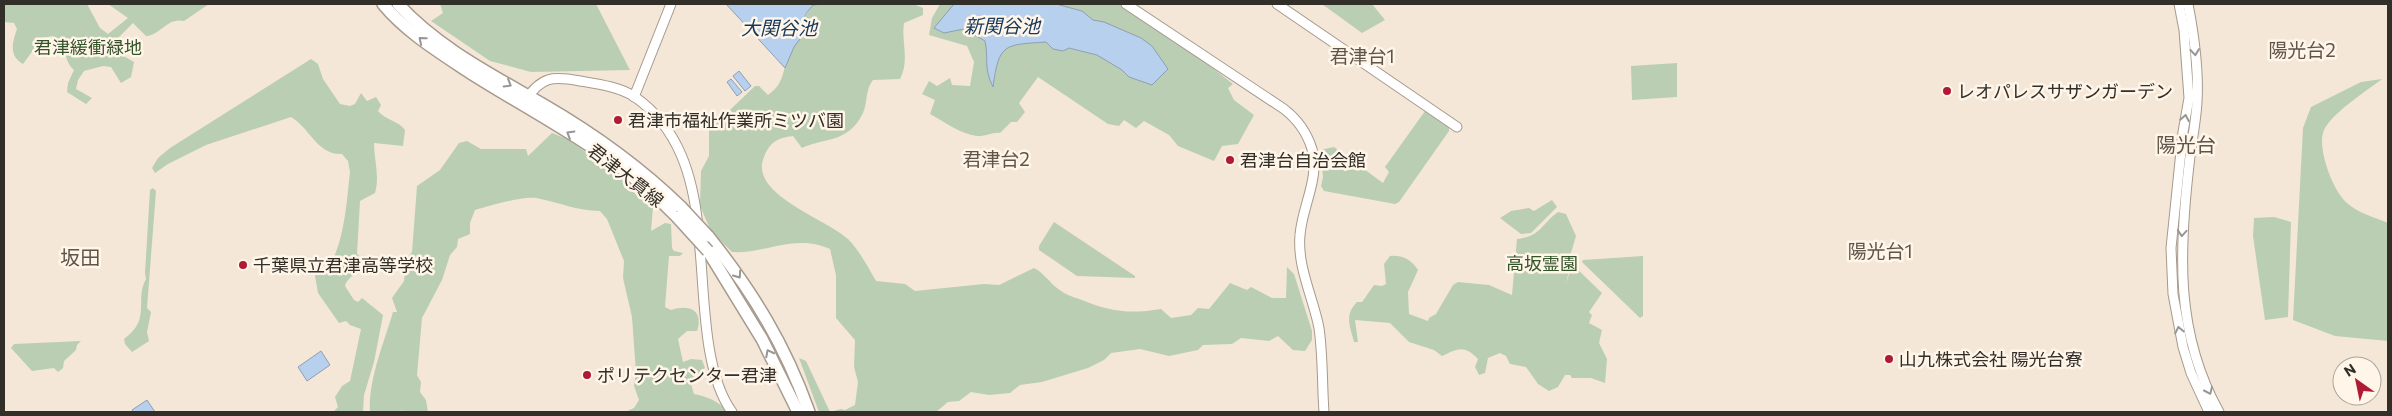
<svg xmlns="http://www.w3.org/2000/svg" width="2392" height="416" viewBox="0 0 2392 416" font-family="Commissioner,'Noto Sans JP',sans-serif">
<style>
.green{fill:#baceb4}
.water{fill:#b7d0ed;stroke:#8f9fb2}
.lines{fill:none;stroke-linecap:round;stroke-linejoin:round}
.minor-casing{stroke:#a69a8c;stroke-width:11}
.major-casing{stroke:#a69a8c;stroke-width:14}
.minor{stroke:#fff;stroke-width:9}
.major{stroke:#fff;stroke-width:11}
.major-bridge-casing{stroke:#a69a8c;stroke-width:14;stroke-linecap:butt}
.major-bridge{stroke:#fff;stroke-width:11}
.oneway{stroke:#989694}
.poi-dot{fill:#af1a34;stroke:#fff5e8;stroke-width:2}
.labels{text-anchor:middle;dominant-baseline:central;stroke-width:5;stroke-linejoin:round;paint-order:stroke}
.park-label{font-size:18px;fill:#335429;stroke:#fff5e8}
.poi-label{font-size:18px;fill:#322e28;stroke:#fff5e8;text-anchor:start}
.street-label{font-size:18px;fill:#322e28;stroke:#fff5e8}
.water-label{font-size:19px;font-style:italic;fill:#14385e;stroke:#fff5e8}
.neighbourhood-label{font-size:19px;fill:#5f5548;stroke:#fff5e8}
.quarter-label{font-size:20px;fill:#5f5548;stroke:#fff5e8}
</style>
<rect width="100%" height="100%" fill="#f4e7d8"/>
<g class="green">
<path d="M 4,4 L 87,4 L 100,28 L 108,34 L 128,18 L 108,4 L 209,4 L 184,21 C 167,17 161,35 146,36 L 133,23 L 112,44 L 113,50 L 134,62 L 131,77 L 121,83 L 111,67 L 103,66 L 84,71 L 78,80 L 76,89 L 92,98 L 86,104 L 67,92 L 68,83 L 74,70 C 63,60 68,48 53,36 L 42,38 L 23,64 C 9,56 12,43 17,29 L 14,23 L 4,22 Z"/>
<polygon points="440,4 596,4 630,70 531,72 490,61 431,21 443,13"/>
<path d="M 813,4 L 913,4 L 923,8 L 923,15 L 904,23 C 901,42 910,60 900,79 L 873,80 C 865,90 868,101 863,113 C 848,143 827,137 802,148 L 793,136 C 777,138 770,142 764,157 C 748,194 827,219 848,239 C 859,250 868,267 876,281 L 905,284 L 915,291 L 984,284 L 999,285 L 1034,268 C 1045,274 1049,282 1057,288 C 1064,294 1073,297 1082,300 C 1111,312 1130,314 1161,309 L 1171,318 L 1191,315 L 1198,308 L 1209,309 L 1230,283 L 1247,290 L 1251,287 L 1272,298 L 1286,298 L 1287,267 L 1294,274 L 1312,331 L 1312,340 L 1305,351 L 1293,350 L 1278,336 L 1269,341 L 1241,338 L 1232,344 L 1203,345 L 1198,350 L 1169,356 L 1140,349 L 1111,353 L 1104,360 L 1088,368 L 1042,382 L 1020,385 L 1010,393 L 989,395 L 971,392 L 959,401 L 948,402 L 936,412 L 830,412 L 841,409 L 845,410 L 855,405 L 858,382 L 854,367 L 855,340 L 836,318 L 836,275 L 830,249 C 795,233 766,254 732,252 L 711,231 L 700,206 L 701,171 L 709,156 L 709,130 L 755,86 L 759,86 L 768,95 C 784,83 781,76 788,58 C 796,41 802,19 813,4 Z"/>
<path d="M 940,4 L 1119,4 L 1201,59 L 1233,84 L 1228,88 L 1234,100 L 1254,115 L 1238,144 L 1222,146 L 1214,161 L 1178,146 L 1169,135 L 1144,121 L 1136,128 L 1124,120 L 1119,126 L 1108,124 L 1038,77 L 1019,103 L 1025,112 L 1017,122 L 1011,122 L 1000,133 C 992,132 985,137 977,136 C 960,134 945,122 930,114 L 935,100 L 922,94 L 929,81 L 937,86 L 950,78 L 952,85 L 970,86 L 974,62 L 967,46 L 929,35 L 932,18 Z"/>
<polygon points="1322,4 1372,4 1385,20 1362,33"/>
<path d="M 311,59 L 318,64 L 323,79 L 340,104 L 350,106 L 355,104 L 361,93 L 367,101 L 376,97 L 381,105 L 378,111 C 385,120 399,121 405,130 L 403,146 L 374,143 C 374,160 380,176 375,193 L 360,201 L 357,254 L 364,260 C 362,273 348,275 345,286 L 354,300 L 358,302 L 362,298 L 383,315 L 374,362 L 364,395 L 363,412 L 333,412 L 338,407 L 335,397 L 342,386 L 350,381 L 361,329 L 350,325 L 346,321 L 339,323 L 318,293 L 315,276 L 318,271 L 324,271 C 344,254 347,198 350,172 L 348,161 L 342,154 C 317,155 310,128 291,117 L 206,145 L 168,164 L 155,173 L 152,168 L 158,158 L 170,148 Z"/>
<polygon points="1677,63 1677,97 1632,100 1631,66"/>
<path d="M 2382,79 C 2368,90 2328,115 2323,133 C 2318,151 2333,191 2347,203 C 2358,213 2374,217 2388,223 L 2388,341 L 2335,336 L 2293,320 L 2303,128 L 2311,107 L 2361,82 Z"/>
<polygon points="1425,111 1449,127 1449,131 1399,202 1395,204 1324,191 1321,186 1323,177 1320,150 1334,147 1383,183 1389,172 1385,167"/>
<path d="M 552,133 L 565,138 L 624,178 L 642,193 L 653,207 L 651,231 L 665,223 L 671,224 L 672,248 L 674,251 L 683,253 L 680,256 L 669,256 L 665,307 L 671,310 C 689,304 704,310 697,331 L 687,331 L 678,339 L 683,362 L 691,359 L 702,360 L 705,368 L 690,381 L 694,394 C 706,396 721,402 727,412 L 625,412 L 634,408 L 639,400 L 634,386 L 636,373 L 632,317 L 623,278 L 624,261 L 607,219 L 600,211 C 577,211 558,202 536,198 C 523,196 489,206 475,210 L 470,223 L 470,234 L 458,239 L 457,247 L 450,255 L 442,280 L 422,318 L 417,375 L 421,382 L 420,392 L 426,400 L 428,412 L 404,412 L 401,410 L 401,412 L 370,412 C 368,380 384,343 393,312 L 397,312 L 392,298 L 404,281 L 407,258 L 412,252 L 417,186 L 440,170 L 459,143 L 467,141 L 481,149 L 526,149 L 528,156 Z"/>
<path d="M 153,188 L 156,191 L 147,308 L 151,312 L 147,332 L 149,341 L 132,352 L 125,344 L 124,339 C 152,319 134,301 146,279 L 145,273 L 150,190 Z"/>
<polygon points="1552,200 1557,207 1531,233 1521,234 1500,218 1511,211 1529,208 1534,211"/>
<path d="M 1558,212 L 1566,214 L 1576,236 L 1571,253 L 1568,255 L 1570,265 L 1566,284 L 1571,267 L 1574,266 L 1602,293 L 1589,312 L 1592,315 L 1589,323 L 1602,330 L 1599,343 L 1607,359 L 1605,383 L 1591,378 L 1572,378 L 1570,375 L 1565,375 L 1558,387 L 1549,391 L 1538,384 L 1526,367 L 1510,364 L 1506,356 L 1500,353 L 1488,358 L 1485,373 L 1479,375 L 1475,367 L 1478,359 C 1464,344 1457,349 1442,356 L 1434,350 L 1409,342 L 1390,323 L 1355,320 L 1358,342 L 1354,342 C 1350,326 1344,315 1357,302 L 1362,302 L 1374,285 L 1382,286 L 1386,284 L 1384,264 L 1390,256 C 1401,255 1411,259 1418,270 L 1408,292 L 1409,314 L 1428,321 L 1429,318 L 1436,314 L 1453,285 L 1458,282 L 1489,285 L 1512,295 L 1517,239 C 1542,236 1541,224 1558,212 Z"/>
<polygon points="2274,217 2291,222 2288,317 2265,320 2253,236 2254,218"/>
<polygon points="1054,222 1135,276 1135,278 1077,276 1039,250 1039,246"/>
<polygon points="1643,256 1643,316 1640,318 1582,262 1583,260"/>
<polygon points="81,341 77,345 76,350 64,361 63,368 58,372 54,368 32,371 11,348 14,344"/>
<polygon points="799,358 806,361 830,412 819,412"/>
</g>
<g class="water">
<path d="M 726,4 L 824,4 L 813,5 C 806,13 800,20 806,31 L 794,47 L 785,68 Z"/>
<path d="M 954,4 L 1056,4 L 1082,11 L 1093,20 L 1104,22 L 1141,38 L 1152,46 L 1168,69 L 1152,85 L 1129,77 L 1122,70 L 1097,55 L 1069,48 L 1063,51 L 1053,49 L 1046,42 C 1004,45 999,43 993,87 C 983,67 989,60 985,41 L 964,29 L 944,33 L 934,28 Z"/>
<polygon points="739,71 751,86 745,91 733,76"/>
<polygon points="731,79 742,92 737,96 727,82"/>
<polygon points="321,351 330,365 307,381 298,367"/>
<polygon points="147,400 155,412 133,412 132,410"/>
</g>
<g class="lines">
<g class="minor-casing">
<g id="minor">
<path d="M 1126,4 L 1284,109 C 1297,119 1307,133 1312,149 C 1320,179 1302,206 1300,235 C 1297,267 1313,297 1319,328 C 1323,356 1322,385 1324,412"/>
<polyline points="1277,4 1457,127"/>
<polyline points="2179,4 2184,30 2189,98 2183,132 2171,248 2173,294 2183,347 2191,373 2209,412"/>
<path d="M 2188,4 C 2194,35 2199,69 2197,102 C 2196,123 2191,144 2189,165 C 2179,252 2175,333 2219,412"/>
<polyline points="634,97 671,4"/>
<path d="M 525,101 C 541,76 553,76 580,81 C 598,84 620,87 635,97 C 679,128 693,177 698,227"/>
<path d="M 699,240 C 705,290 702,371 732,412"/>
</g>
</g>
<g class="major-casing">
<g id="major">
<path d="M 383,4 C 406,32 439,52 469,72 C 543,119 616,153 677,217"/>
<path d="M 398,4 C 438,48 494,76 544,105 C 594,134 640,167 681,207"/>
<path d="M 708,236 C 753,292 785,345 809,412"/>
<polyline points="708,251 762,339 798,412"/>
</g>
</g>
<use href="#minor" class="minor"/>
<use href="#major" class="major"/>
<g class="major-bridge-casing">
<g id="major-bridge">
<polyline points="681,207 708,236"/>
<polyline points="677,217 708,251"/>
</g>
</g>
<use href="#major-bridge" class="major-bridge"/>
</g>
<defs><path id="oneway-chevron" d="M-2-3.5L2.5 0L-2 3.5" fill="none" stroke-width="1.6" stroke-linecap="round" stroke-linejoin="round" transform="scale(1.25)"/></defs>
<g class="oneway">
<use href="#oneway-chevron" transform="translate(422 40) rotate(-140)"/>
<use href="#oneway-chevron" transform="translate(2195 52) rotate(84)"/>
<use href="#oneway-chevron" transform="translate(508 84) rotate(31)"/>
<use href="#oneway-chevron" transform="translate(2185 118) rotate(-80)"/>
<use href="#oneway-chevron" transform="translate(570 134) rotate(-149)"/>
<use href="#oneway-chevron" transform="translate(2182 233) rotate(94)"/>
<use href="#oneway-chevron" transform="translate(738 275) rotate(55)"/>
<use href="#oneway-chevron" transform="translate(2179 330) rotate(-102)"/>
<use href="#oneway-chevron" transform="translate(769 353) rotate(-117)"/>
<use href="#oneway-chevron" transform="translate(2209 391) rotate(66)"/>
</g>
<g class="poi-dot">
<circle cx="1947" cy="91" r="5"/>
<circle cx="618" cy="120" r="5"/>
<circle cx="1230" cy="160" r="5"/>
<circle cx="243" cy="265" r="5"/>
<circle cx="1889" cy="359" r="5"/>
<circle cx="587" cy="375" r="5"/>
</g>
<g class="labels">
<g class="park-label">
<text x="88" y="47">君津緩衝緑地</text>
<text x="1542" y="263">高坂霊園</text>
</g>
<g class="poi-label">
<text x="1957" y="91">レオパレスサザンガーデン</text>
<text x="628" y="120">君津市福祉作業所ミツバ園</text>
<text x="1240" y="160">君津台自治会館</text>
<text x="253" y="265">千葉県立君津高等学校</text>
<text x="1899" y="359">山九株式会社 陽光台寮</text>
<text x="597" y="375">ポリテクセンター君津</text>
</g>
<g class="street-label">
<text transform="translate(626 175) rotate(38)">君津大貫線</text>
</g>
<g class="water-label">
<text x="1002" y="25">新関谷池</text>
<text x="779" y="27">大関谷池</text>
</g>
<g class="neighbourhood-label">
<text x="2302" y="49">陽光台2</text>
<text x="1362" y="55">君津台1</text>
<text x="996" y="158">君津台2</text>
<text x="1880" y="250">陽光台1</text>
</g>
<g class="quarter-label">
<text x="2186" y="144">陽光台</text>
<text x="80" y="257">坂田</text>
</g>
</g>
<rect width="2392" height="416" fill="none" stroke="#322e28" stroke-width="10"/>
<g transform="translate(2357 381) rotate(327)"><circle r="24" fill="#fff5e8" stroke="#ada59b"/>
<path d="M0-4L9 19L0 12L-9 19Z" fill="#af1a34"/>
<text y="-8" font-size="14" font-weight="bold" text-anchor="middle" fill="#322e28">N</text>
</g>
</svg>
